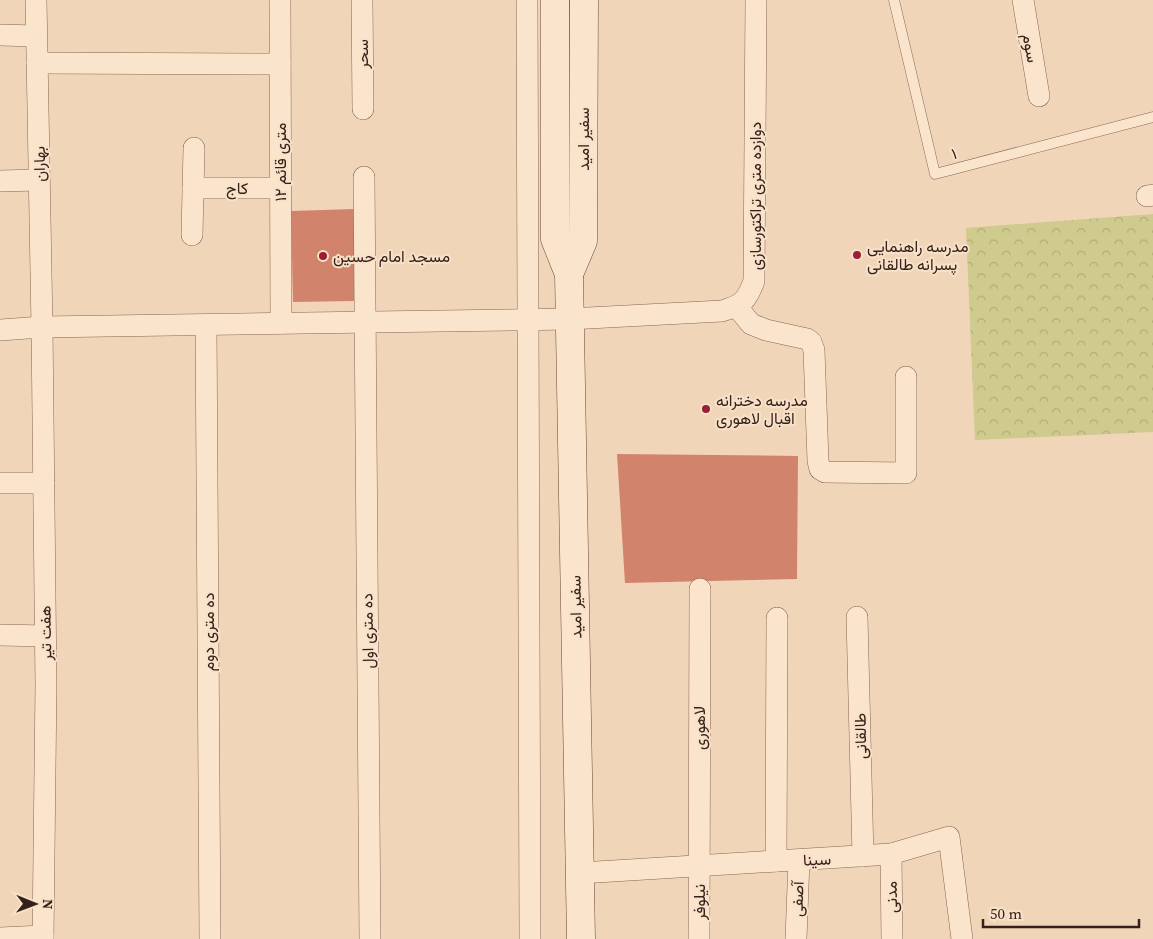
<svg xmlns="http://www.w3.org/2000/svg" width="1153" height="939" viewBox="0 0 1153 939" font-family="'Source Serif 4',Vazirmatn,serif">
<style>
.forest{fill:url(#forest-crowns)}
.building{fill:#d2836b}
.lines{fill:none;stroke-linecap:round;stroke-linejoin:round}
.service-casing{stroke:#886553;stroke-width:11}
.minor-casing{stroke:#886553;stroke-width:22}
.secondary-casing{stroke:#694636;stroke-width:29}
.service{stroke:#fbe4cc;stroke-width:10}
.minor{stroke:#fbe4cc;stroke-width:21}
.secondary{stroke:#fbe4cc;stroke-width:28}
.poi-dot{fill:#9b1e37;stroke:#f8e1c9;stroke-width:2}
.labels{text-anchor:middle;dominant-baseline:central;stroke-width:4;stroke-linejoin:round;paint-order:stroke}
.street-label{font-size:16px;fill:#352119;stroke:#f8e1c9}
.poi-label{font-size:16px;fill:#352119;stroke:#f8e1c9;text-anchor:start}
</style>
<defs>
<pattern id="forest-crowns" width="20" height="18" patternUnits="userSpaceOnUse" patternTransform="scale(1.25)"><rect width="20" height="18" fill="#cfca8d"/><path d="M2 6a3 3 0 1 1 6 0M12 15a3 3 0 1 1 6 0" fill="none" stroke="#b2ad79"/></pattern>
</defs>
<rect width="100%" height="100%" fill="#f1d5b9"/>
<polygon class="forest" points="1153,214 1153,432 975,440 966,228"/>
<g class="building">
<polygon points="354,209 354,301 293,302 291,211"/>
<polygon points="617,454 798,456 797,579 625,583"/>
</g>
<g class="lines">
<g class="service-casing">
<polyline id="service" points="894,0 935,174 1153,117"/>
</g>
<g class="minor-casing">
<g id="minor">
<polyline points="36,0 42,327 46,685 43,939"/>
<polyline points="280,0 281,323"/>
<polyline points="362,0 363,109"/>
<polyline points="527,0 530,939"/>
<polyline points="1023,0 1039,96"/>
<polyline points="0,35 36,36"/>
<polyline points="37,63 280,64"/>
<polyline points="364,177 370,939"/>
<polyline points="0,181 39,180"/>
<polyline points="193,188 280,188"/>
<polyline points="1147,196 1153,195"/>
<polyline points="192,235 194,148"/>
<polyline points="737,307 751,324 766,330 807,339 811,342 814,350 818,461 820,469 825,472 906,473 906,377"/>
<polyline points="206,325 210,939"/>
<path d="M 0,330 L 42,327 L 569,319 L 722,311 C 743,305 747,300 754,281 L 756,0"/>
<polyline points="0,483 44,483"/>
<polyline points="857,617 863,856"/>
<polyline points="0,635 45,636"/>
<polyline points="891,854 892,939"/>
<polyline points="776,861 777,618"/>
<polyline points="580,873 891,854 949,837 962,939"/>
<polyline points="0,938 43,936"/>
<polyline points="699,939 700,589"/>
<polyline points="796,939 799,860"/>
</g>
</g>
<g class="secondary-casing">
<g id="secondary">
<polyline points="555,0 555,239 569,274 581,939"/>
<polyline points="569,274 583,241 584,0"/>
</g>
</g>
<use href="#service" class="service"/>
<use href="#minor" class="minor"/>
<use href="#secondary" class="secondary"/>
</g>
<g class="poi-dot">
<circle cx="857" cy="255" r="5"/>
<circle cx="323" cy="256" r="5"/>
<circle cx="706" cy="409" r="5"/>
</g>
<g class="labels">
<g class="street-label">
<text transform="translate(1031 48) rotate(80)">سوم</text>
<text transform="translate(362 54) rotate(-90)">سحر</text>
<text transform="translate(583 139) rotate(-90)">سفیر امید</text>
<text transform="translate(954 153) rotate(-15)">‍۱</text>
<text transform="translate(280 162) rotate(-90)">۱۲ متری قائم</text>
<text transform="translate(39 164) rotate(-91)">بهاران</text>
<text x="237" y="188">کاج</text>
<text transform="translate(755 196) rotate(-90)">دوازده متری تراکتورسازی</text>
<text transform="translate(575 607) rotate(-91)">سفیر امید</text>
<text transform="translate(367 631) rotate(-91)">ده متری اول</text>
<text transform="translate(208 632) rotate(-90)">ده متری دوم</text>
<text transform="translate(45 633) rotate(-91)">هفت تیر</text>
<text transform="translate(699 728) rotate(-90)">لاهوری</text>
<text transform="translate(860 736) rotate(-91)">طالقانی</text>
<text transform="translate(817 859) rotate(-3)">سینا</text>
<text transform="translate(891 897) rotate(-91)">مدنی</text>
<text transform="translate(797 899) rotate(-88)">آصفی</text>
<text transform="translate(699 902) rotate(-90)">نیلوفر</text>
</g>
<g class="poi-label">
<text x="867" y="246">مدرسه راهنمایی<tspan x="867" dy="18">پسرانه طالقانی</tspan></text>
<text x="333" y="256">مسجد امام حسین</text>
<text x="716" y="400">مدرسه دخترانه<tspan x="716" dy="18">اقبال لاهوری</tspan></text>
</g>
</g>
<g transform="translate(35 904) rotate(91)" stroke="#f8e1c9" stroke-width="4" paint-order="stroke">
<path d="M0-4L9 19L0 12L-9 19Z" fill="#352119"/>
<text y="-8" font-size="14" font-weight="bold" text-anchor="middle" fill="#352119">N</text>
</g>
<path d="M983 919v8h156v-8" fill="none" stroke="#352119" stroke-width="2.5"/>
<text x="990" y="919" font-size="15" fill="#352119" stroke="#f8e1c9" stroke-width="4" paint-order="stroke">50 m</text>
</svg>
